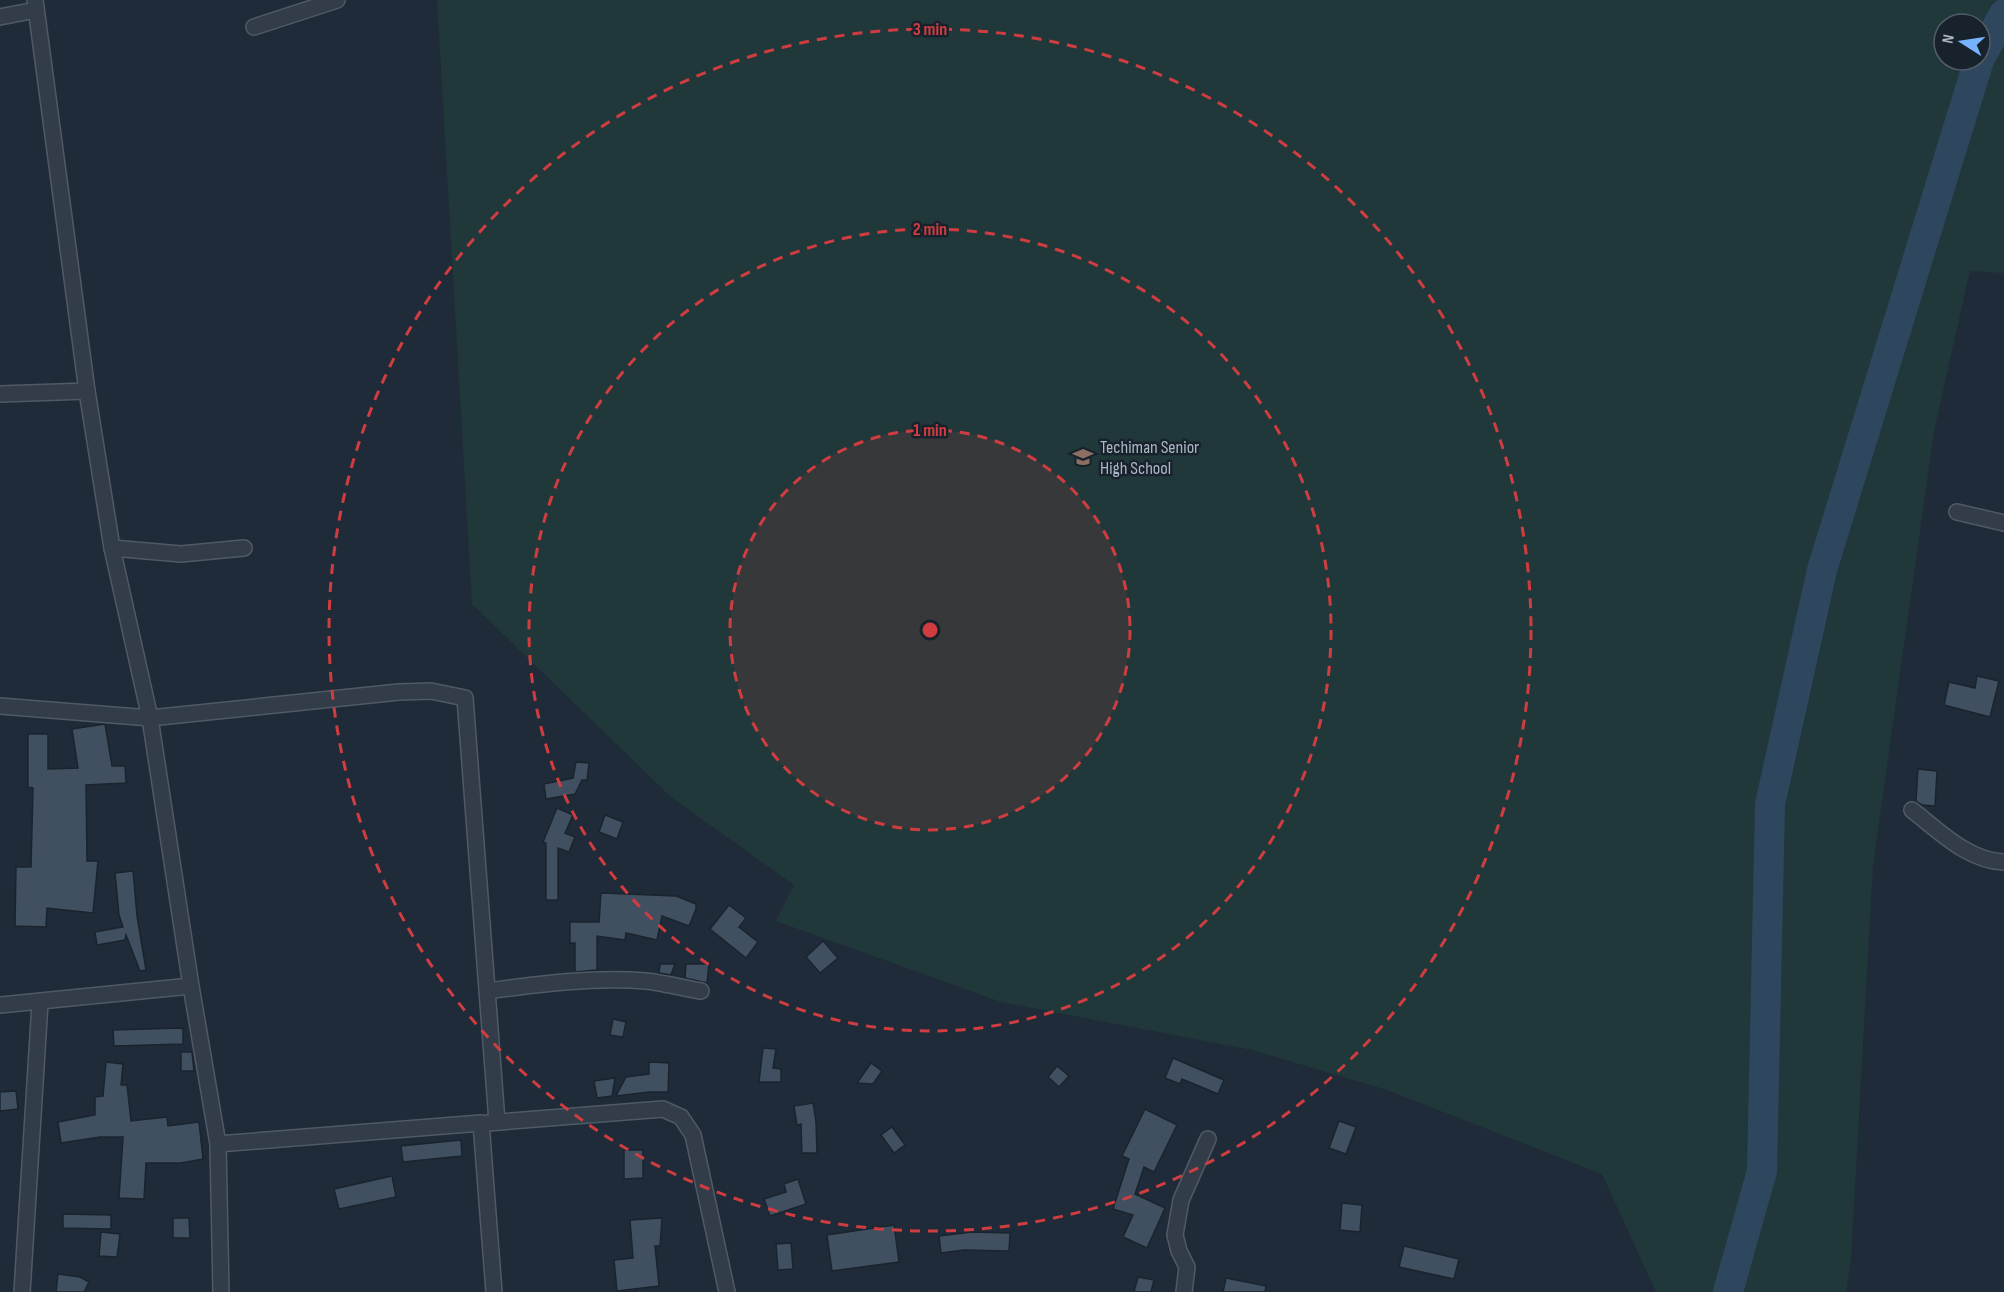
<svg xmlns="http://www.w3.org/2000/svg" width="2004" height="1292" viewBox="0 0 2004 1292" font-family="'Sofia Sans Condensed',sans-serif">
<style>
.green{fill:#21383a;fill-rule:evenodd}
.lines{fill:none;stroke-linecap:round;stroke-linejoin:round}
.river{stroke:#2f465f;stroke-width:30}
.building{fill:#415061;stroke:#1a242f;stroke-width:1.5}
.street-casing{stroke:#505a67;stroke-width:18}
.street{stroke:#323d49;stroke-width:15}
.ring{fill:none;stroke:#d03d40;stroke-width:3;stroke-dasharray:10 8}
.labels{text-anchor:middle;dominant-baseline:central;stroke-width:5;stroke-linejoin:round;paint-order:stroke}
.poi-label{font-size:18px;fill:#acb7c6;stroke:#18222d;text-anchor:start}
.centre{fill:#d03d40;stroke:#18222d;stroke-width:3}
.ring-label{font-size:18px;text-anchor:middle;font-weight:bold;fill:#d03d40;stroke:#18222d;stroke-width:5;stroke-linejoin:round;paint-order:stroke}
</style>
<rect width="100%" height="100%" fill="#1f2b38"/>
<path class="green" d="M 437,0 L 2004,0 L 2004,273 L 1970,271 L 1934,431 L 1873,866 L 1851,1259 L 1846,1292 L 1656,1292 L 1602,1174 L 1387,1090 L 1252,1050 L 1001,1002 L 776,921 L 794,885 L 671,797 L 472,604 ZM 1944,24 L 1980,24 L 1980,60 L 1944,60 Z"/>
<g class="lines">
<g class="river">
<polyline points="1980,58 2004,14"/>
<polyline points="1728,1292 1762,1171 1770,804 1822,570 1979,60"/>
</g>
</g>
<g class="building">
<polygon points="1977,676 1999,681 1990,717 1944,705 1949,682 1975,688"/>
<polygon points="105,724 112,766 125,766 126,783 86,785 87,861 98,861 93,913 47,908 46,927 15,926 16,867 31,867 33,788 28,787 28,734 48,734 48,769 78,768 72,729"/>
<polygon points="576,762 589,763 587,780 582,780 575,794 546,799 544,784 573,778"/>
<polygon points="1918,769 1937,771 1935,806 1922,805 1916,801"/>
<polygon points="557,808 573,815 565,833 575,837 569,852 558,848 558,900 546,900 546,843 543,842"/>
<polygon points="605,815 623,822 617,839 599,832"/>
<polygon points="133,871 137,916 146,970 140,971 126,935 125,940 97,945 95,932 123,927 119,915 115,873"/>
<polygon points="601,893 676,896 696,904 696,909 689,926 662,916 657,940 626,933 625,940 597,936 597,970 575,972 575,943 570,943 570,922 599,922"/>
<polygon points="729,905 746,918 739,927 758,942 746,958 710,929"/>
<polygon points="823,941 838,958 820,973 806,957"/>
<polygon points="660,964 675,964 671,975 659,973"/>
<polygon points="686,964 709,964 707,983 685,978"/>
<polygon points="613,1019 626,1022 623,1037 610,1035"/>
<polygon points="183,1028 183,1044 114,1046 113,1030"/>
<polygon points="763,1048 776,1049 773,1068 781,1069 781,1082 759,1082"/>
<polygon points="181,1052 192,1052 194,1071 181,1071"/>
<polygon points="1173,1058 1224,1080 1218,1094 1182,1079 1180,1084 1165,1078"/>
<polygon points="106,1062 123,1064 121,1085 127,1085 131,1121 167,1117 168,1126 199,1122 203,1159 181,1163 146,1163 144,1199 119,1198 123,1137 100,1137 61,1143 58,1122 95,1115 95,1097 103,1096"/>
<polygon points="649,1062 669,1063 668,1092 649,1092 616,1096 626,1077 649,1074"/>
<polygon points="871,1063 882,1071 873,1084 857,1083"/>
<polygon points="1057,1066 1069,1076 1059,1087 1048,1077"/>
<polygon points="615,1078 612,1096 597,1098 594,1081"/>
<polygon points="16,1091 18,1109 0,1111 0,1092"/>
<polygon points="813,1103 816,1122 817,1153 802,1153 801,1124 797,1125 794,1106"/>
<polygon points="1145,1109 1177,1125 1154,1172 1144,1167 1135,1194 1165,1208 1147,1248 1123,1237 1133,1215 1113,1209 1129,1159 1122,1156"/>
<polygon points="1339,1121 1356,1127 1346,1154 1329,1148"/>
<polygon points="892,1127 905,1145 894,1153 881,1135"/>
<polygon points="461,1140 462,1156 403,1162 401,1146"/>
<polygon points="624,1150 643,1150 643,1178 624,1179"/>
<polygon points="392,1176 396,1197 339,1209 334,1189"/>
<polygon points="798,1179 806,1204 770,1216 764,1199 786,1192 784,1184"/>
<polygon points="1342,1203 1362,1205 1360,1232 1340,1230"/>
<polygon points="63,1214 111,1215 111,1229 63,1228"/>
<polygon points="173,1218 189,1218 190,1238 173,1238"/>
<polygon points="662,1218 660,1246 655,1246 659,1286 617,1291 614,1260 633,1258 630,1220"/>
<polygon points="894,1225 899,1262 832,1271 827,1235"/>
<polygon points="101,1232 120,1234 117,1257 99,1256"/>
<polygon points="972,1232 1010,1233 1009,1251 964,1250 941,1253 939,1236"/>
<polygon points="791,1243 793,1269 778,1270 776,1244"/>
<polygon points="1404,1246 1459,1259 1454,1279 1399,1267"/>
<polygon points="58,1274 80,1277 89,1282 84,1292 56,1292"/>
<polygon points="1138,1277 1154,1280 1151,1292 1134,1292"/>
<polygon points="1226,1278 1266,1286 1265,1292 1223,1292"/>
</g>
<g class="lines">
<g class="street-casing">
<g id="street">
<polyline points="0,17 36,10"/>
<polyline points="254,27 337,0"/>
<polyline points="0,394 87,391"/>
<polyline points="1957,512 2004,523"/>
<polyline points="112,548 181,554 244,548"/>
<polyline points="0,706 150,718 399,692 431,691 465,698 497,1122"/>
<path d="M 1912,810 C 1938,830 1968,861 2004,862"/>
<polyline points="191,986 218,1144 221,1292"/>
<path d="M 487,991 C 540,984 592,977 646,981 C 664,983 683,988 701,991"/>
<polyline points="0,1005 191,986 150,718 112,548 87,391 35,0"/>
<polyline points="487,1123 663,1109 681,1117 693,1135 727,1292"/>
<polyline points="218,1144 481,1123 494,1292"/>
<polyline points="22,1292 40,1003"/>
<polyline points="1184,1292 1187,1267 1179,1251 1175,1235 1181,1200 1208,1139"/>
</g>
</g>
<use href="#street" class="street"/>
</g>
<circle cx="930" cy="630" r="200" fill="#d03d40" fill-opacity=".12"/>
<g class="ring">
<circle cx="930" cy="630" r="200"/>
<circle cx="930" cy="630" r="401"/>
<circle cx="930" cy="630" r="601"/>
</g>
<defs>
<g id="school-bare" transform="scale(1.62)"><path d="M0-5L7-2L0 1L-7-2ZM-4 1L0 2.5L4 1V4Q0 6-4 4Z" fill="#8d6e63" stroke="#18222d" stroke-width="2.5" paint-order="stroke"/></g>
</defs>
<g fill-rule="evenodd">
<use href="#school-bare" x="1083" y="457"/>
</g>
<g class="labels">
<g class="poi-label">
<text x="1100" y="447">Techiman Senior<tspan x="1100" dy="21">High School</tspan></text>
</g>
</g>
<circle cx="930" cy="630" r="9" class="centre"/>
<g class="ring-label">
<text x="930" y="35">3 min</text>
<text x="930" y="235">2 min</text>
<text x="930" y="436">1 min</text>
</g>
<g transform="translate(1962 42) rotate(282)"><circle r="28" fill="#18222d" stroke="#535e6a" stroke-width="1.5"/>
<path d="M0-4.5L10 22L0 15L-10 22Z" fill="#78b3ff"/>
<text y="-9" font-size="16" font-weight="bold" text-anchor="middle" fill="#acb7c6">N</text>
</g>
</svg>
